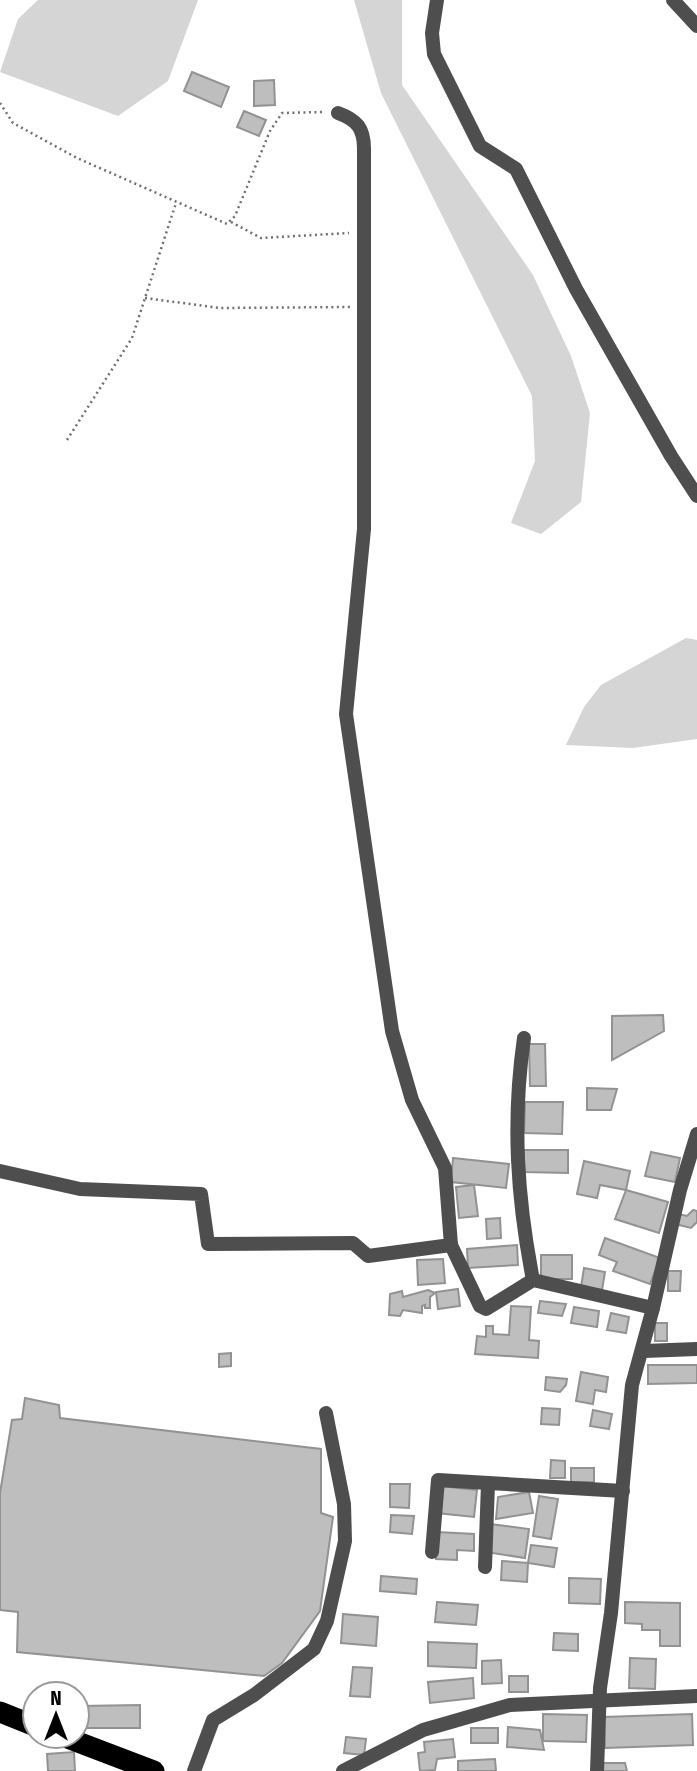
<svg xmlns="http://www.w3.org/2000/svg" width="697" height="1771" viewBox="0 0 697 1771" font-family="'Fira Sans Condensed',sans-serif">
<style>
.green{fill:#d5d5d5}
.building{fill:#bebebe;stroke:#929292;stroke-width:2}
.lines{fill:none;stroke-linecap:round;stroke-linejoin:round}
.path{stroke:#707070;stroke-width:2.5;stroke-dasharray:2 3.5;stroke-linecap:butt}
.street{stroke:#4e4e4e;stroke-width:14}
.highway{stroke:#000;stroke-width:21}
</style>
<rect width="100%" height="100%" fill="#fff"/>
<g class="green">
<polygon points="38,0 198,0 168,81 118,116 0,72 18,19"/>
<polygon points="354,0 402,0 402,85 533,275 571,356 590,413 581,502 541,534 511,523 535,461 532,396 381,93"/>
<polygon points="686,638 697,640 697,739 633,748 566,745 584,707 601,685"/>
</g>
<g class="building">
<polygon points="192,72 229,87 221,107 184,91"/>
<polygon points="274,80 275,105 254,106 254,81"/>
<polygon points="244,111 266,120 259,136 237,127"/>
<polygon points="663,1015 664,1031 612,1060 612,1016"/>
<polygon points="529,1044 545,1044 546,1086 530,1086"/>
<polygon points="587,1088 617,1089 611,1110 587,1110"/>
<polygon points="525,1102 563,1102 562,1134 524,1133"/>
<polygon points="524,1150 568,1150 568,1173 524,1172"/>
<polygon points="651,1152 680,1158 675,1182 645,1176"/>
<polygon points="453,1158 509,1164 506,1188 451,1182"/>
<polygon points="584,1161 630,1171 626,1190 600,1185 597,1198 577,1194"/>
<polygon points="474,1185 478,1216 459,1218 456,1187"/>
<polygon points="626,1190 668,1202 659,1233 615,1219"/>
<polygon points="693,1210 697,1211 697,1222 691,1228 675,1224 678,1214 687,1216"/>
<polygon points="500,1218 501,1238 487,1239 486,1219"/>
<polygon points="605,1238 660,1258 650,1284 613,1271 617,1262 599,1255"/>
<polygon points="517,1245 518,1265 468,1268 467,1249"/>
<rect x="541" y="1255" width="31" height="24"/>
<polygon points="443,1259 445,1283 418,1285 417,1260"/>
<polygon points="584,1268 605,1272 602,1290 581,1287"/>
<polygon points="668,1271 681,1271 680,1291 668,1291"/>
<polygon points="458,1289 460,1306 438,1309 436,1292"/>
<polygon points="428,1290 435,1293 430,1297 430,1308 425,1308 425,1305 422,1306 422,1313 403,1310 400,1316 389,1315 390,1294 402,1291 403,1297"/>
<polygon points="540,1301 566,1304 562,1316 538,1313"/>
<polygon points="511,1306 531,1307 529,1340 539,1341 538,1358 475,1354 477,1336 486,1337 486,1326 493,1326 493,1334 509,1335"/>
<polygon points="574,1307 599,1311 597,1327 571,1323"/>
<polygon points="611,1313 629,1317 626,1333 607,1330"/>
<rect x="655" y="1323" width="12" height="18"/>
<polygon points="231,1353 231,1366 219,1367 219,1354"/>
<polygon points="648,1365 697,1365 697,1383 648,1384"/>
<polygon points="581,1372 608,1377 606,1392 595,1390 593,1404 576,1401"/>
<polygon points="546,1377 567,1379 566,1385 560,1392 545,1390"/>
<polygon points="25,1398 59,1405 60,1418 321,1449 321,1513 333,1517 320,1611 282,1663 264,1676 17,1652 18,1612 0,1610 0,1493 12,1420 22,1419"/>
<polygon points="542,1408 560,1409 559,1425 541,1424"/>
<polygon points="593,1410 612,1414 609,1429 590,1426"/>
<polygon points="551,1460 565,1461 565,1478 550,1478"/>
<rect x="571" y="1468" width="23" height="14"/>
<polygon points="390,1484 410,1484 409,1508 390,1507"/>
<polygon points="440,1486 477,1490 474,1517 437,1513"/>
<polygon points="529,1492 533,1513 496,1519 498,1497"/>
<polygon points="539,1496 558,1499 551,1539 533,1536"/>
<polygon points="391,1515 414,1516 412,1534 390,1532"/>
<polygon points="490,1524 529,1529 525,1558 486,1552"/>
<polygon points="437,1532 474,1534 474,1551 457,1550 457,1560 436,1559"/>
<polygon points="531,1545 557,1548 554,1567 528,1563"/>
<polygon points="502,1561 528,1563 527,1582 501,1580"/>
<polygon points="381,1576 417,1579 416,1594 380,1591"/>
<polygon points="569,1578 601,1579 600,1604 569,1603"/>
<polygon points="437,1602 478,1605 476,1625 435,1622"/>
<polygon points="625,1602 680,1603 680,1646 660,1646 660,1630 642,1630 642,1624 625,1623"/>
<polygon points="343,1614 378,1617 376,1646 341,1643"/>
<polygon points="554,1633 578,1634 578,1651 553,1650"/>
<polygon points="428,1642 477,1644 476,1668 428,1666"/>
<polygon points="630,1658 656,1659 655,1689 629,1688"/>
<polygon points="501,1660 502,1683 482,1684 482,1661"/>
<polygon points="353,1667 372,1668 370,1697 350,1696"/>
<rect x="509" y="1676" width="19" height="16"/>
<polygon points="473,1678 474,1698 430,1703 428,1682"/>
<polygon points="140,1705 140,1728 80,1728 80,1706"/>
<polygon points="543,1714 587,1715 586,1742 543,1741"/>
<polygon points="692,1714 693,1745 605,1748 604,1717"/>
<polygon points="508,1727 540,1730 544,1750 507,1747"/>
<rect x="471" y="1728" width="27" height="15"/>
<polygon points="346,1737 366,1739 364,1755 344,1753"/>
<polygon points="453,1739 455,1757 437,1759 435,1770 420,1771 418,1753 425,1752 424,1742"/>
<polygon points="74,1752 75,1771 48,1771 47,1754"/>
<polygon points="495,1759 496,1771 458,1771 458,1761"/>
<polygon points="602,1763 625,1763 627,1771 602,1771"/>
</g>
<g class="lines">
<g class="path">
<polyline points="0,103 13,123 77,158 227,224 235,216 270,131 282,113 324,112"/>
<polyline points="231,222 261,238 349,233"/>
<polyline points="145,298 220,308 351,307"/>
<polyline points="67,440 132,338 176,203"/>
</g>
<g class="street">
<polyline points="437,0 432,33 434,54 480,146 516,169 576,289 671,456 697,496"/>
<polyline points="673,0 697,26"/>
<path d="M 338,113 C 357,120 364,128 364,149 L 364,529 L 346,714 L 392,1031 L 412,1100 L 445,1168 L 451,1245 L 480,1306 L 486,1309 L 533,1280 L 653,1308 L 632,1385 L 611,1613 L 600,1688 L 597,1771"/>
<path d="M 524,1038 C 512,1121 517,1198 533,1280"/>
<polyline points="0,1171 80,1189 201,1194 208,1244 353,1243 368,1256 451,1245"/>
<polyline points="653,1308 680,1190 697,1134"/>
<polyline points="644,1351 697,1349"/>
<polyline points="432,1552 438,1480 623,1491"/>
<polyline points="485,1567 488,1484"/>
<polyline points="194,1771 213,1720 254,1695 314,1649 327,1621 345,1541 344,1504 326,1413"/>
<polyline points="343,1771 423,1730 510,1705 697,1696"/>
</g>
<g class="highway">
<polyline points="0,1712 35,1726"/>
<polyline points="62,1736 154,1771"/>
</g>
</g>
<g transform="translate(56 1715)"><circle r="33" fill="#ffffff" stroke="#999999" stroke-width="2"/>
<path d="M0-5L12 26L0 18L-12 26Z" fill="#000000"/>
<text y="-10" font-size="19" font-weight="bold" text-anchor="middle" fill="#000000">N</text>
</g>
</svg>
